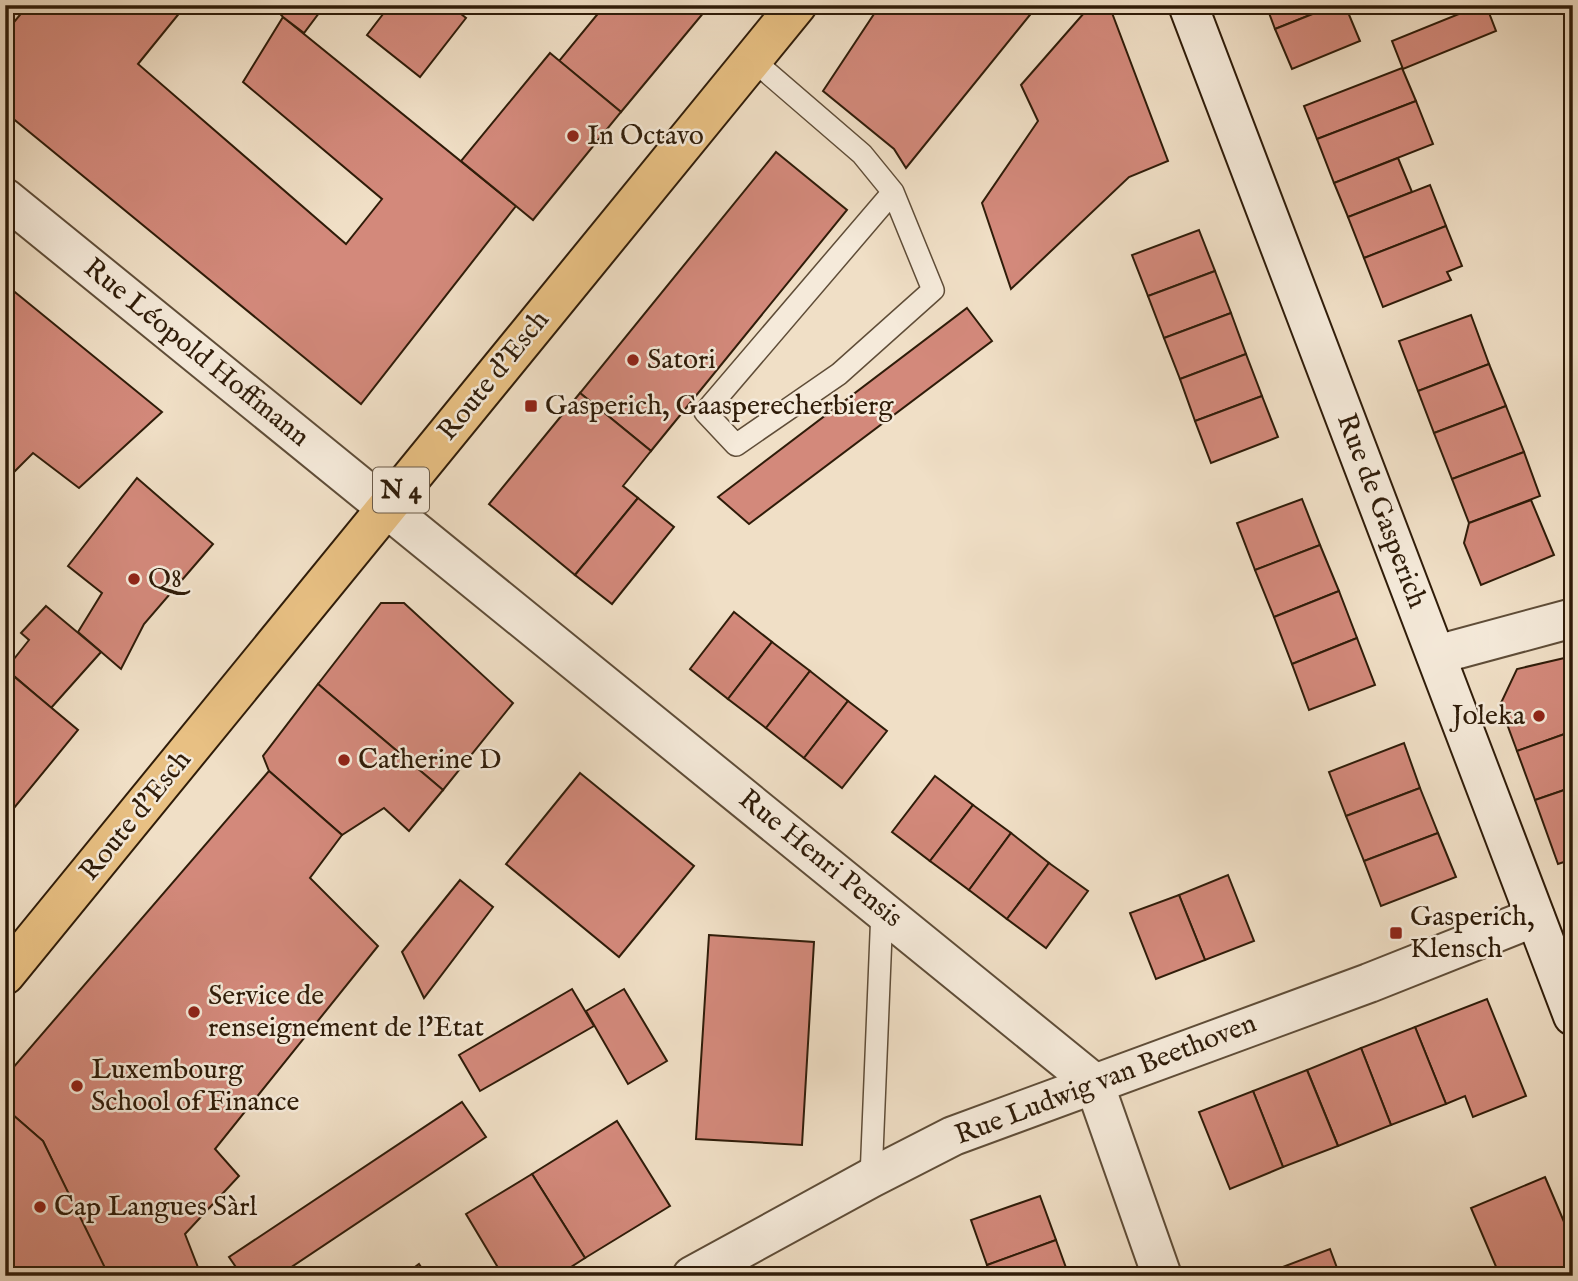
<svg xmlns="http://www.w3.org/2000/svg" width="1578" height="1281" viewBox="0 0 1578 1281" font-family="'IM FELL English',serif">
<style>
.building{fill:#d3897b;stroke:#2f1c09;stroke-width:2}
.lines{fill:none;stroke-linecap:round;stroke-linejoin:round}
.lane-casing{stroke:#5f4d38;stroke-width:24}
.street-casing{stroke:#5f4d38;stroke-width:42}
.secondary-casing{stroke:#2f1c09;stroke-width:42}
.primary-casing{stroke:#2f1c09;stroke-width:42}
.lane{stroke:#f5eada;stroke-width:21}
.street{stroke:#f5eada;stroke-width:38}
.secondary{stroke:#f5eada;stroke-width:38}
.primary{stroke:#e8c083;stroke-width:38}
.poi-dot{fill:#8f2418;stroke:#f5eada;stroke-width:2.5}
.labels{text-anchor:middle;dominant-baseline:central;stroke-width:5;stroke-linejoin:round;paint-order:stroke}
.shield{fill:#f5eada;stroke:#6a5a48;stroke-width:2}
.shield-label{font-size:26px;font-weight:bold;fill:#2f1c09}
.poi-label{font-size:28px;fill:#2f1c09;stroke:#f5eada;text-anchor:start}
.street-label{font-size:28px;fill:#2f1c09;stroke:#f5eada}
</style>
<rect width="100%" height="100%" fill="#f0dfc6"/>
<filter id="stains"><feTurbulence type="fractalNoise" baseFrequency=".00286" numOctaves="4"/><feColorMatrix values="0 0 0 0 .2 0 0 0 0 .09 0 0 0 0 .02 0 0 0 .5 -.17"/></filter>
<radialGradient id="worn" r=".72"><stop offset=".6" stop-color="#630" stop-opacity="0"/><stop offset="1" stop-color="#630" stop-opacity=".3"/></radialGradient>
<g class="building">
<polygon points="28,5 186,5 138,64 346,244 382,199 243,82 283,17 516,206 361,404 5,112 5,33"/>
<polygon points="275,5 325,5 304,33 283,17 274,7"/>
<polygon points="390,5 450,5 466,18 420,77 367,35"/>
<polygon points="605,5 710,5 621,112 559,61"/>
<polygon points="880,5 1038,5 906,168 894,149 823,91"/>
<polygon points="1091,5 1109,5 1168,161 1129,177 1011,289 982,203 1038,121 1021,85"/>
<polygon points="1266,5 1335,5 1275,29"/>
<polygon points="1335,5 1345,5 1360,41 1292,69 1275,29"/>
<polygon points="1481,5 1486,5 1496,31 1403,69 1392,41"/>
<polygon points="550,53 621,112 533,220 461,161"/>
<polygon points="1402,68 1416,101 1317,139 1304,106"/>
<polygon points="1416,101 1433,144 1334,183 1317,139"/>
<polygon points="776,152 847,210 651,451 580,393"/>
<polygon points="1398,158 1412,192 1348,217 1334,183"/>
<polygon points="1430,185 1446,226 1364,258 1348,217"/>
<polygon points="1446,226 1462,266 1447,272 1451,280 1383,307 1364,258"/>
<polygon points="1199,230 1215,271 1148,296 1132,255"/>
<polygon points="1215,271 1231,313 1164,338 1148,296"/>
<polygon points="5,284 162,412 79,488 33,453 5,481"/>
<polygon points="967,308 992,341 749,524 718,497"/>
<polygon points="1231,313 1246,354 1180,379 1164,338"/>
<polygon points="1471,315 1489,364 1418,391 1399,341"/>
<polygon points="1246,354 1262,396 1195,421 1180,379"/>
<polygon points="1489,364 1506,406 1434,433 1418,391"/>
<polygon points="580,393 651,451 623,486 638,498 575,575 489,504"/>
<polygon points="1262,396 1278,437 1211,463 1195,421"/>
<polygon points="1506,406 1524,452 1452,479 1434,433"/>
<polygon points="1524,452 1540,496 1469,523 1452,479"/>
<polygon points="137,478 213,544 144,624 121,669 78,632 102,593 68,566"/>
<polygon points="638,498 674,527 612,604 575,575"/>
<polygon points="1302,499 1320,545 1255,570 1237,523"/>
<polygon points="1531,500 1554,555 1481,585 1464,543 1469,523"/>
<polygon points="1320,545 1339,591 1274,617 1255,570"/>
<polygon points="1339,591 1357,638 1292,664 1274,617"/>
<polygon points="381,603 404,603 513,703 443,790 318,684"/>
<polygon points="46,606 101,652 51,708 6,669 29,640 21,633"/>
<polygon points="734,612 772,642 728,699 690,669"/>
<polygon points="1357,638 1375,685 1309,710 1292,664"/>
<polygon points="772,642 810,671 766,728 728,699"/>
<polygon points="1573,656 1573,731 1517,751 1500,705 1517,669"/>
<polygon points="5,669 78,730 5,819"/>
<polygon points="810,671 848,701 804,758 766,728"/>
<polygon points="318,684 443,790 409,831 384,808 342,835 269,771 263,756"/>
<polygon points="848,701 887,731 842,788 804,758"/>
<polygon points="1573,731 1573,787 1535,800 1517,751"/>
<polygon points="1404,743 1420,788 1346,816 1329,772"/>
<polygon points="269,771 342,835 310,878 378,946 215,1149 239,1176 185,1234 199,1270 187,1276 108,1276 43,1141 5,1108 5,1077"/>
<polygon points="580,773 694,866 619,957 506,864"/>
<polygon points="935,776 973,805 930,861 892,832"/>
<polygon points="1573,787 1573,859 1558,864 1535,800"/>
<polygon points="1420,788 1438,833 1364,861 1346,816"/>
<polygon points="973,805 1011,833 969,890 930,861"/>
<polygon points="1011,833 1049,863 1007,919 969,890"/>
<polygon points="1438,833 1456,877 1381,906 1364,861"/>
<polygon points="1049,863 1088,891 1046,948 1007,919"/>
<polygon points="1228,875 1254,941 1205,960 1179,895"/>
<polygon points="460,880 493,907 424,998 402,952"/>
<polygon points="1179,895 1205,960 1156,979 1130,913"/>
<polygon points="709,935 814,942 802,1145 696,1139"/>
<polygon points="572,989 594,1026 480,1091 459,1055"/>
<polygon points="624,989 667,1061 628,1084 586,1011"/>
<polygon points="1487,999 1526,1096 1473,1117 1465,1096 1446,1104 1415,1027"/>
<polygon points="1415,1027 1446,1104 1391,1125 1361,1048"/>
<polygon points="1361,1048 1391,1125 1338,1146 1307,1070"/>
<polygon points="1307,1070 1338,1146 1283,1167 1253,1091"/>
<polygon points="1253,1091 1283,1167 1230,1189 1199,1112"/>
<polygon points="462,1102 486,1137 278,1276 242,1276 229,1257"/>
<polygon points="5,1108 43,1141 108,1274 107,1276 5,1276"/>
<polygon points="617,1121 670,1206 585,1258 532,1174"/>
<polygon points="532,1174 585,1258 557,1276 503,1276 466,1214"/>
<polygon points="1545,1177 1573,1243 1573,1265 1547,1276 1500,1276 1471,1208"/>
<polygon points="1040,1196 1056,1240 987,1265 971,1220"/>
<polygon points="1056,1240 1069,1276 991,1276 987,1265"/>
<polygon points="1330,1249 1340,1276 1259,1276"/>
<polygon points="419,1264 427,1276 403,1276"/>
<polygon points="1573,1265 1573,1276 1553,1276 1552,1274"/>
</g>
<g class="lines">
<g class="lane-casing">
<g id="lane">
<polyline points="753,60 862,154 893,192 933,290 839,374 736,445 705,412 893,192"/>
<polyline points="871,1178 882,910"/>
</g>
</g>
<g class="street-casing">
<g id="street">
<polyline points="5,198 1094,1083 1162,1276"/>
<polyline points="1436,655 1573,618"/>
<polyline points="692,1276 871,1178 953,1136 1369,983 1535,917"/>
</g>
</g>
<g class="secondary-casing">
<polyline id="secondary" points="1188,5 1573,1016"/>
</g>
<g class="primary-casing">
<polyline id="primary" points="5,975 797,5"/>
</g>
<use href="#lane" class="lane"/>
<use href="#street" class="street"/>
<use href="#secondary" class="secondary"/>
<use href="#primary" class="primary"/>
</g>
<g class="poi-dot">
<circle cx="573" cy="136" r="7"/>
<circle cx="633" cy="360" r="7"/>
<rect x="524" y="399" width="14" height="14" rx="3.5"/>
<circle cx="134" cy="579" r="7"/>
<circle cx="1539" cy="716" r="7"/>
<circle cx="344" cy="760" r="7"/>
<rect x="1389" y="926" width="14" height="14" rx="3.5"/>
<circle cx="194" cy="1012" r="7"/>
<circle cx="77" cy="1086" r="7"/>
<circle cx="40" cy="1207" r="7"/>
</g>
<g class="labels">
<rect class="shield" x="373" y="467.5" width="56" height="45" rx="5"/>
<g class="shield-label">
<text x="401" y="490">N 4</text>
</g>
<g class="poi-label">
<text x="587" y="136">In Octavo</text>
<text x="647" y="360">Satori</text>
<text x="545" y="406">Gasperich, Gaasperecherbierg</text>
<text x="148" y="579">Q8</text>
<text x="1525" y="716" text-anchor="end">Joleka</text>
<text x="358" y="760">Catherine D</text>
<text x="1410" y="917">Gasperich,<tspan x="1410" dy="32">Klensch</tspan></text>
<text x="208" y="996">Service de<tspan x="208" dy="32">renseignement de l'Etat</tspan></text>
<text x="91" y="1070">Luxembourg<tspan x="91" dy="32">School of Finance</tspan></text>
<text x="54" y="1207">Cap Langues Sàrl</text>
</g>
<g class="street-label">
<text transform="translate(196 353) rotate(39)">Rue Léopold Hoffmann</text>
<text transform="translate(494 376) rotate(-51)">Route d'Esch</text>
<text transform="translate(1381 511) rotate(69)">Rue de Gasperich</text>
<text transform="translate(136 816) rotate(-51)">Route d'Esch</text>
<text transform="translate(820 859) rotate(39)">Rue Henri Pensis</text>
<text transform="translate(1106 1080) rotate(-21)">Rue Ludwig van Beethoven</text>
</g>
</g>
<rect width="1578" height="1281" fill="none" stroke="#f0dfc6" stroke-width="28"/>
<rect x="7" y="7" width="1564" height="1267" fill="none" stroke="#2f1c09" stroke-width="3.5"/>
<rect x="14" y="14" width="1550" height="1253" fill="none" stroke="#2f1c09" stroke-width="2"/>
<rect width="100%" height="100%" filter="url(#stains)"/>
<rect width="100%" height="100%" fill="url(#worn)"/>
</svg>
